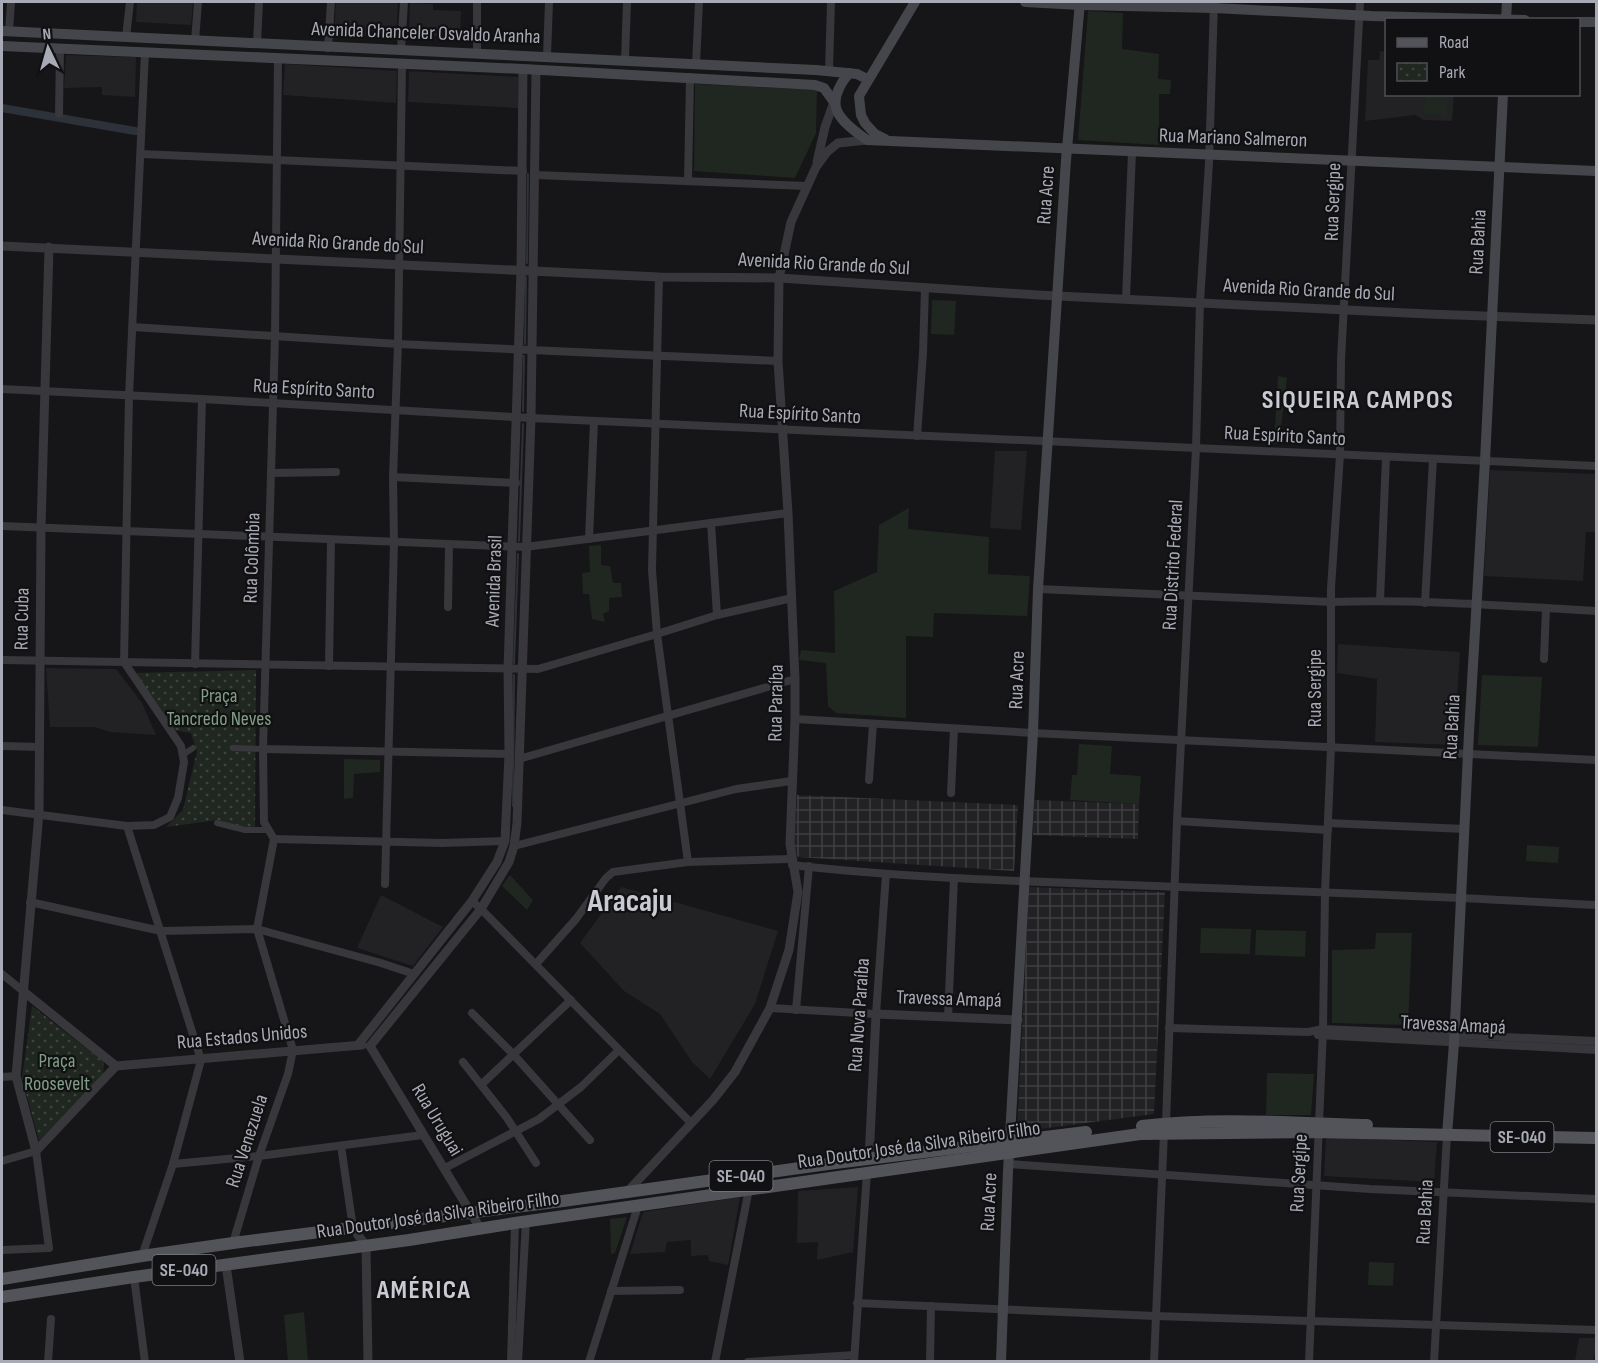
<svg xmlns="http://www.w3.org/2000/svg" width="1598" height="1363" viewBox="0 0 1598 1363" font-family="'Sofia Sans Condensed',sans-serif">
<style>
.built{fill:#222124}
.industrial{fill:url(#industrial-grid)}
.grass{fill:#202721}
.park{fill:url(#park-dots)}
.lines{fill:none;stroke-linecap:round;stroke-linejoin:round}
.stream{stroke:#2d323a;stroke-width:2}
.canal{stroke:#2d323a;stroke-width:8}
.pedestrian{stroke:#37373c;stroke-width:6}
.minor{stroke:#37373c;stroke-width:8}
.tertiary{stroke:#37373c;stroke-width:9}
.secondary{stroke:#45464b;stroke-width:10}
.primary{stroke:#53545a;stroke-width:12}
.labels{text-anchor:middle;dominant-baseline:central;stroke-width:4.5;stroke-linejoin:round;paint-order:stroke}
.shield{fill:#111012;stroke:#7b7c85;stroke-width:1.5}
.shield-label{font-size:18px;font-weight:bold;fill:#a8abb6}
.street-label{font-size:20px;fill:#a8abb6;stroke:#111012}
.park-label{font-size:20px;fill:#819f86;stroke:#111012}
.district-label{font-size:26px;font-weight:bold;letter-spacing:1.5px;fill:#c9cad2;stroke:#111012}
.town-label{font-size:32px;font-weight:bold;fill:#c9cad2;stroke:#111012}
</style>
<defs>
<pattern id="industrial-grid" width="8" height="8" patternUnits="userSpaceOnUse" patternTransform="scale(1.5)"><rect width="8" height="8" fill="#222124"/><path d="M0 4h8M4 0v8" fill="none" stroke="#3f3f42"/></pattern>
<pattern id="park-dots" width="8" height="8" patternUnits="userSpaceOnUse" patternTransform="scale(1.5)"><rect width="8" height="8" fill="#202721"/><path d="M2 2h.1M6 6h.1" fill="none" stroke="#3e443f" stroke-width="1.8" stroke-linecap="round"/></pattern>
</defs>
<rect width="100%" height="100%" fill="#161517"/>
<g class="built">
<polygon points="137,2 193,2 191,25 136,22"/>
<polygon points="336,2 398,2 396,38 334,34"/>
<polygon points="410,3 433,4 433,10 461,11 460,37 409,35"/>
<polygon points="1380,51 1386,52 1386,94 1454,95 1452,121 1424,120 1415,115 1365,121 1368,60 1379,60"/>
<polygon points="66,55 136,57 135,97 102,95 102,87 64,88"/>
<polygon points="285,64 397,71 396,103 283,95"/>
<polygon points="409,71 518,77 518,108 408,102"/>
<polygon points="995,451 1027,451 1021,530 990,528"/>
<polygon points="1490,470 1596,474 1596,532 1586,532 1583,581 1484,576"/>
<polygon points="1338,644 1460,652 1454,745 1375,742 1377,679 1337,673"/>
<polygon points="46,668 116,669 142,703 156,735 110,732 95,727 50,727"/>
<polygon points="621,887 778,931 755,1004 710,1079 692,1062 660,1014 624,991 580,943"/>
<polygon points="381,895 443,927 413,966 357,948"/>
<polygon points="1326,1137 1437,1142 1434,1182 1324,1176"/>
<polygon points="858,1187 853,1252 817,1260 818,1242 797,1243 798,1191"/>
<polygon points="740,1197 728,1265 709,1261 708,1255 691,1256 691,1240 667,1242 665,1252 630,1254 643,1212"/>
<polygon points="1579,1338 1596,1338 1596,1350 1593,1361 1575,1361"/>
</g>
<g class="industrial">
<polygon points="797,795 1018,805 1014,871 798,857 793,848"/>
<polygon points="1034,800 1139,804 1138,839 1033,835"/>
<polygon points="1029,887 1165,892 1154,1114 1017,1132"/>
</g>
<g class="grass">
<polygon points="1088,11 1123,13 1122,49 1159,54 1158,79 1171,80 1170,94 1159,94 1159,145 1078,140"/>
<polygon points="695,84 817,90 816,133 795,178 694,171"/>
<polygon points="1425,95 1448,95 1447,116 1424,114"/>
<polygon points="932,300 956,301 954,335 931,334"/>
<polygon points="1278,376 1287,378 1279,444 1274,444"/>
<polygon points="909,508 908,529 989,537 988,574 1030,576 1027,616 934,613 933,637 906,636 906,718 836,713 828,706 826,663 799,660 801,650 835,653 834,591 877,572 879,525"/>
<polygon points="601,545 601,565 610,566 613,583 621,583 622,597 609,598 609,611 603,614 605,622 592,619 589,594 583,594 582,573 590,572 589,546"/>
<polygon points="1482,675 1542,677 1538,747 1478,745"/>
<polygon points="1079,744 1112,746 1110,774 1141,776 1139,804 1070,800 1072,775 1077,775"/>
<polygon points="344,759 380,760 380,772 354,774 353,798 344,799"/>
<polygon points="1527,845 1559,847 1558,863 1526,861"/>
<polygon points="510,875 533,900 527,910 502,886"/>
<polygon points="1201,928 1251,929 1250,954 1200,953"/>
<polygon points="1256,930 1306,931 1305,957 1255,955"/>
<polygon points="1376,933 1412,933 1408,1025 1332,1023 1332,950 1375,949"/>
<polygon points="1267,1073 1314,1074 1311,1115 1266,1115"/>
<polygon points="627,1217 615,1253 611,1254 610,1219"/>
<polygon points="1369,1262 1394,1263 1393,1286 1368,1285"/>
<polygon points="304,1312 308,1361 288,1361 284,1315"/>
</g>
<g class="park">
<polygon points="256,670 255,828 250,829 218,820 166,827 183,810 197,751 191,733 174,730 133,673"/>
<polygon points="32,1006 104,1062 103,1076 39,1141 22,1078"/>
</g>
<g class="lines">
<g class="stream">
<polyline points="527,263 528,174"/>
<polyline points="525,344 526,277"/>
<polyline points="523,411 524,356"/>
<polyline points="519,541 523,424"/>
<polyline points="514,663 518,554"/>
<polyline points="513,806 514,675"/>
</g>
<g class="canal">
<polyline points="2,108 135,131"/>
<polyline points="1512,1042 1591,1045"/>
</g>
<g class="pedestrian">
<polyline points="233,748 263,749"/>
<polyline points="184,754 193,748"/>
<polyline points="217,823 245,830 269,830"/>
</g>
<g class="minor">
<polyline points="9,32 11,2"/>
<polyline points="126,37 130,2"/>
<polyline points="195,41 198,2"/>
<polyline points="257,43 259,2"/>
<polyline points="328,48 331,2"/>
<polyline points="401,50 404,2"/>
<polyline points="477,53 477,2"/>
<polyline points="547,56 549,2"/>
<polyline points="625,60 627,2"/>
<polyline points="696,64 699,2"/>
<polyline points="829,70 831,2"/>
<polyline points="59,114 60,48"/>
<polyline points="141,154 523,171"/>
<polyline points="536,175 806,186"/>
<polyline points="688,181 690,77"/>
<polyline points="659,277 652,570 657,634 688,862"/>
<polyline points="1126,299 1132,152"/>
<polyline points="133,327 398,344 778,361"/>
<polyline points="2,389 202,399 531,418 1596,466"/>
<polyline points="917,436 923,353 925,288"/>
<polyline points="271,473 336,472"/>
<polyline points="393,477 516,483"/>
<polyline points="711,523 717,615"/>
<polyline points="2,526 525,547 788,513"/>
<polyline points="589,539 594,421"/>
<path d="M 1038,589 L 1332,602 C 1420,599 1509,606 1596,611"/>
<polyline points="1380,601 1386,457"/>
<polyline points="1425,603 1433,459"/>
<polyline points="448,607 449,545"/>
<polyline points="1544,659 1546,608"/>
<polyline points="2,660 538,669 657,634 717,615 792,598"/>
<polyline points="195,664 202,399"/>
<polyline points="329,666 331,540"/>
<polyline points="795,719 1033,733 1596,760"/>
<polyline points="2,746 40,747"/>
<polyline points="263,749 509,754"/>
<polyline points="519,759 795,679"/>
<polyline points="869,780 873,724"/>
<polyline points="951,793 954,729"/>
<polyline points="2,810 127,826 154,825 170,817 178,798 184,762 181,746 124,662 129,396 145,52"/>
<polyline points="1177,821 1328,830"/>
<polyline points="1328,823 1465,829"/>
<polyline points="127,826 201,1060 173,1164 142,1256"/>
<polyline points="274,839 442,843 505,841"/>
<polyline points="514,846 736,789 791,781"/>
<path d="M 792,865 C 904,878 1016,881 1128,885 C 1284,891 1441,896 1596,905"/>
<polyline points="385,884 394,543 393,477 398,344 402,65"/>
<polyline points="472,901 481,909 691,1123"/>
<polyline points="30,902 161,931 257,929 381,963 414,974"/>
<polyline points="536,964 576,919 606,878 613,872 688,862 791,859"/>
<polyline points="2,974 23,991"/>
<polyline points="770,1008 876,1014 886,874"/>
<polyline points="796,1010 809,866"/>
<polyline points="472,1013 514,1055 590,1140"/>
<polyline points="948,1017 954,878"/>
<polyline points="1169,1028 1308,1032 1323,1029 1596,1041"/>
<polyline points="1318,1035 1596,1050"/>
<polyline points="463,1062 507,1118 536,1163"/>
<polyline points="2,1077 16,1076"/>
<polyline points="482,1084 571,1000"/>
<polyline points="1166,1123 1177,821 1196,448 1200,302 1209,163 1214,2"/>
<polyline points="341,1146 353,1228"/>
<polyline points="2,1161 36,1151 49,1248 2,1250"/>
<polyline points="173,1164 259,1156 423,1135"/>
<polyline points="1009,1164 1370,1189 1596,1199"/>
<polyline points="445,1168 539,1119 581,1087 619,1050"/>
<polyline points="233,1243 259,1156 288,1074 293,1050 257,929 274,839 264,822 263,749 275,336 278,58"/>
<polyline points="134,1277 145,1362"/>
<polyline points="611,1291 680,1290"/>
<polyline points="857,1303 1155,1316 1596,1330"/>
<polyline points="48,1362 51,1319"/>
<polyline points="511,1362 515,1223"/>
<polyline points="518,1362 526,1221"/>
<polyline points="589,1362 638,1206"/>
<polyline points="715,1362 749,1189"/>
<polyline points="748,1362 854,1355"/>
<polyline points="854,1362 867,1172"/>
<polyline points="930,1362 931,1306"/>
<polyline points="1154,1362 1164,1132"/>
<polyline points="1309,1362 1323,1029 1325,893 1331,747 1331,588 1340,455 1341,360 1360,2"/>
<polyline points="1434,1362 1447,1135"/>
</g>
<g class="tertiary">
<polyline points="817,162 825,127 834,102"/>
<polyline points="2,246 659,277 779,278 1038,295 1428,314 1596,320"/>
<polyline points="23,991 116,1066"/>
<polyline points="358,1045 472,901 497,862 505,841 509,754 508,669 521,270 523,69"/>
<polyline points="370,1046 481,909 509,862 514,846 517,823 531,418 536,70"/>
<polyline points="370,1046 480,1228"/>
<polyline points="116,1066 362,1045"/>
<polyline points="36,1151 16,1076 39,813 41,528 49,247"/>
<polyline points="36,1151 116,1066"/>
<polyline points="869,1159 876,1014 1018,1020"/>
<polyline points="627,1192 713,1100 735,1072 770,1008 789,950 798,892 790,844 795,719 795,679 788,513 778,361 779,278 791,222 816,167 827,152 838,143 867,140"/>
<polyline points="353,1228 366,1246 368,1362"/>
<polyline points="226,1265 240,1362"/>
</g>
<g class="secondary">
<polyline points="1025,2 1080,5 1214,8 1371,16 1525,20"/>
<polyline points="1506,20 1507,2"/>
<polyline points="1578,22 1596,22"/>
<polyline points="2,31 816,70 857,74 867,79"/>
<polyline points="2,46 523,69 815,85 824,88 834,102"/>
<path d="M 849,73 C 823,105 837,119 867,140 L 1596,171"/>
<polyline points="885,139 875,134 865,123 861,115 859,96 915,2"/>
<polyline points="1447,1135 1454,1043 1469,733 1485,461 1503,94"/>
<polyline points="1001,1362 1008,1171 1033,733 1038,589 1066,160 1080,2"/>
</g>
<g class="primary">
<path d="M 1142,1126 C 1216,1117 1293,1123 1367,1125"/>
<polyline points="2,1279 142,1256 233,1243 563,1201 835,1163 1086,1132"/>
<polyline points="2,1297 134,1277 409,1240 515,1223 1140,1134 1315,1132 1596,1138"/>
</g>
</g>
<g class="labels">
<g class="shield">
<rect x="1490.5" y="1122" width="63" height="30" rx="4.5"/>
<rect x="709.5" y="1161" width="63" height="30" rx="4.5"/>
<rect x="152.5" y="1255" width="63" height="30" rx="4.5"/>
</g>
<g class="shield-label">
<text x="1522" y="1137">SE-040</text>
<text x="741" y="1176">SE-040</text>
<text x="184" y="1270">SE-040</text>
</g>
<g class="street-label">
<text transform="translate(426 33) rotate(2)">Avenida Chanceler Osvaldo Aranha</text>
<text transform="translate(1233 138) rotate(2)">Rua Mariano Salmeron</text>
<text transform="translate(1046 195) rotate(-86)">Rua Acre</text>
<text transform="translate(1333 202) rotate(-88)">Rua Sergipe</text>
<text transform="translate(1478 242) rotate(-87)">Rua Bahia</text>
<text transform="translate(338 243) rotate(3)">Avenida Rio Grande do Sul</text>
<text transform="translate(824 264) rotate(3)">Avenida Rio Grande do Sul</text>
<text transform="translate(1309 290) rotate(3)">Avenida Rio Grande do Sul</text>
<text transform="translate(314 389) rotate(3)">Rua Espírito Santo</text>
<text transform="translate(800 414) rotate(3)">Rua Espírito Santo</text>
<text transform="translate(1285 436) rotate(3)">Rua Espírito Santo</text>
<text transform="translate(252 558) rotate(-88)">Rua Colômbia</text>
<text transform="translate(1173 565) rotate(-87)">Rua Distrito Federal</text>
<text transform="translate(494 581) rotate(-88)">Avenida Brasil</text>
<text transform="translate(22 619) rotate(-89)">Rua Cuba</text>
<text transform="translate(1017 680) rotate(-88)">Rua Acre</text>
<text transform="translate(1315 688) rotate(-90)">Rua Sergipe</text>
<text transform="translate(776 703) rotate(-89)">Rua Paraíba</text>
<text transform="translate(1452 727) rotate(-87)">Rua Bahia</text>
<text transform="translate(949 999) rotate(2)">Travessa Amapá</text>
<text transform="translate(859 1015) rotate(-86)">Rua Nova Paraíba</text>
<text transform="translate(1453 1025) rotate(3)">Travessa Amapá</text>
<text transform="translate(242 1037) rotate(-5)">Rua Estados Unidos</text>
<text transform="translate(437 1120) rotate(59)">Rua Uruguai</text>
<text transform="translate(247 1141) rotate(-72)">Rua Venezuela</text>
<text transform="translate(919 1145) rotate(-8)">Rua Doutor José da Silva Ribeiro Filho</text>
<text transform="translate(1299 1173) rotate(-87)">Rua Sergipe</text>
<text transform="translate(989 1202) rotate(-87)">Rua Acre</text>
<text transform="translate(1425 1212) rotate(-87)">Rua Bahia</text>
<text transform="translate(438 1215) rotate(-8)">Rua Doutor José da Silva Ribeiro Filho</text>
</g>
<g class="park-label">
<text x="219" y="696">Praça<tspan x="219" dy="23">Tancredo Neves</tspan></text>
<text x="57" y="1061">Praça<tspan x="57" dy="23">Roosevelt</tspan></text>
</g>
<g class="district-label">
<text x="1358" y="400">SIQUEIRA CAMPOS</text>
<text x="424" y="1290">AMÉRICA</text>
</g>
<g class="town-label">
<text x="630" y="901">Aracaju</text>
</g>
</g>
<rect width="1598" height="1363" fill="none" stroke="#a8abb6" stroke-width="6"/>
<rect x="1385" y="18" width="195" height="78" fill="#111012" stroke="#4d4e54" stroke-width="1.5"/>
<rect x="1397" y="38" width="30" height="9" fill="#53545a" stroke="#4d4e54" stroke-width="1.5"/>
<text x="1439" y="48" font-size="18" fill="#a8abb6">Road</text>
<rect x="1397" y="63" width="30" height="18" fill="url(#park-dots)" stroke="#4d4e54" stroke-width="1.5"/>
<text x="1439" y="78" font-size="18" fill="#a8abb6">Park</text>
<g transform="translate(48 48) rotate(355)" stroke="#111012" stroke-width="4.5" paint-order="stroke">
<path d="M0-4.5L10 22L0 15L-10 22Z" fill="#a8abb6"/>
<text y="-9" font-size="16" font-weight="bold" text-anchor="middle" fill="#a8abb6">N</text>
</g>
</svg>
